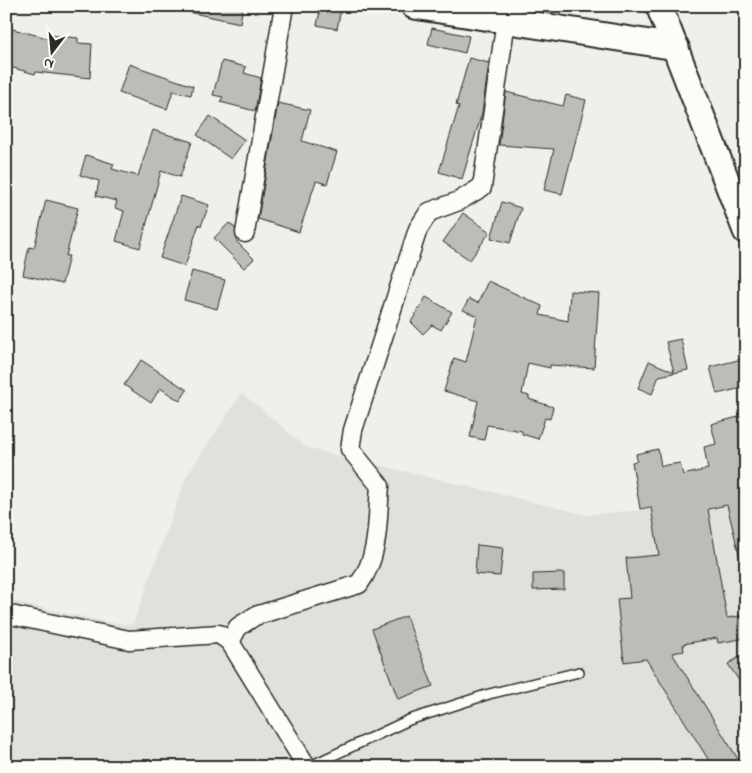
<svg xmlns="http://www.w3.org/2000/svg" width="752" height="773" viewBox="0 0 752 773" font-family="'Indie Flower',sans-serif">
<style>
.built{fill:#e1e0dc}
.building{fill:#bdbcb8;stroke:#2b2b2b}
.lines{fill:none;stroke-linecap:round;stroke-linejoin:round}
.lane-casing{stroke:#2b2b2b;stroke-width:12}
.street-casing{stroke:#2b2b2b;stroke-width:21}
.secondary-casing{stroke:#2b2b2b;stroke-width:29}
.lane{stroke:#fdfcf7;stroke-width:9}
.street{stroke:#fdfcf7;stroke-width:18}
.secondary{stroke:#fdfcf7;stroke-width:25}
</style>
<rect width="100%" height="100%" fill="#f0efeb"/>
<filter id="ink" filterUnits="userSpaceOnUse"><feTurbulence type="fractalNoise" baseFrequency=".02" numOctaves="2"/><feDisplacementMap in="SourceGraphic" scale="10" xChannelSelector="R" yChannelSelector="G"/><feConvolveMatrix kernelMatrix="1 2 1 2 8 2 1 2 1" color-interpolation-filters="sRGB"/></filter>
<g filter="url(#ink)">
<polygon class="built" points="242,393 307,448 587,515 746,500 746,767 6,767 6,600 110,623 133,624 186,477"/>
<g class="building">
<polygon points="189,6 243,6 240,23 188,12"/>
<polygon points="321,6 341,9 337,29 317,25"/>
<polygon points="9,28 47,38 48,35 78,38 78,43 92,44 90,78 36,72 35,74 6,66 6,38"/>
<polygon points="432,28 469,36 465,53 428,44"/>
<polygon points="469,58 489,63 482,113 462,179 439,172 459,106 456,105"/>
<polygon points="222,61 246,67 244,73 261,78 255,111 220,102 223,97 213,95"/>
<polygon points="129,64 193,86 191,95 173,91 167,109 119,93"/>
<polygon points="506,92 563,106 566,95 586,100 562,194 544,190 554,149 499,145"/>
<polygon points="278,103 310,110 302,141 337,152 327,184 316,181 299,232 258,219"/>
<polygon points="210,116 245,140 231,159 197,135"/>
<polygon points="153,130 192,142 180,177 161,171 140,248 116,241 124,211 115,208 117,201 96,196 99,181 80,175 86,155 114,164 112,169 138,176"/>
<polygon points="181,196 209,205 201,226 199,224 185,266 160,258"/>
<polygon points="46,200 78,208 66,256 69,256 62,284 23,275 29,247 34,248"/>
<polygon points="502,202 521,208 510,243 491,238"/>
<polygon points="463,213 490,232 470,260 443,242"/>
<polygon points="229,223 235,228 237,242 254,259 244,268 214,238"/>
<polygon points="192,271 225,280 217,309 184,300"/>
<polygon points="488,281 542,306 540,315 568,321 570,291 599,293 594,368 550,365 550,368 528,363 522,394 529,396 529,399 553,407 550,419 545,418 538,439 522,434 522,431 487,425 484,440 470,437 478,401 444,391 454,358 466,362 477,316 463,310 469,299 478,303"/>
<polygon points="426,297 452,312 441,330 432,325 423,334 411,322"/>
<polygon points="681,339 688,370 659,376 652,394 638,388 649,361 674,372 666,342"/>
<polygon points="746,358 746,387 717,394 710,367"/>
<polygon points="141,360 187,390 180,401 160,388 151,403 124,385"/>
<polygon points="746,415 746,562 741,562 727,505 708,509 727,618 746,615 746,638 718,643 717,638 683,644 684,651 672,653 743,767 713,767 646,659 624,662 617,599 630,598 626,558 659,555 651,507 640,509 632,462 637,461 636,454 658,449 661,466 680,463 683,475 708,469 704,447 716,444 711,424"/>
<polygon points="477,545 503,548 500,576 475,574"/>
<polygon points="564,573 564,589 533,590 533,574"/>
<polygon points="406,616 433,686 398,699 372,629"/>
<polygon points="746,653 746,691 728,664"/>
</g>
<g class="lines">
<g class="lane-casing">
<polyline id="lane" points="308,767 409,720 489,694 579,672"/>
</g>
<g class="street-casing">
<g id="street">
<polyline points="245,233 284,6"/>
<polyline points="6,614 129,640 219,634 230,642 307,767"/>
<path d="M 230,642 L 238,627 L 255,616 L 359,584 C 380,555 377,520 380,486 L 350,449 L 353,430 L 418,229 L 429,212 L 459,201 L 482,187 L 506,20"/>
</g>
</g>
<g class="secondary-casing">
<g id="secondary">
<polyline points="414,6 676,47"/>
<polyline points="659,6 746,231"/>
</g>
</g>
<use href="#lane" class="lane"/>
<use href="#street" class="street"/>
<use href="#secondary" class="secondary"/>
</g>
</g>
<rect width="752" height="773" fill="none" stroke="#fdfcf7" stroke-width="25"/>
<rect x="12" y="12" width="727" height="748" fill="none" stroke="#2b2b2b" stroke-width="2" filter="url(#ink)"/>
<g transform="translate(52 52) rotate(196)" stroke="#fdfcf7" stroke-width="4" paint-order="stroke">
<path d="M0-4L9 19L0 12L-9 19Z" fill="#2b2b2b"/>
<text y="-8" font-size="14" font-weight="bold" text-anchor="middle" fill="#2b2b2b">N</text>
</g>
</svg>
